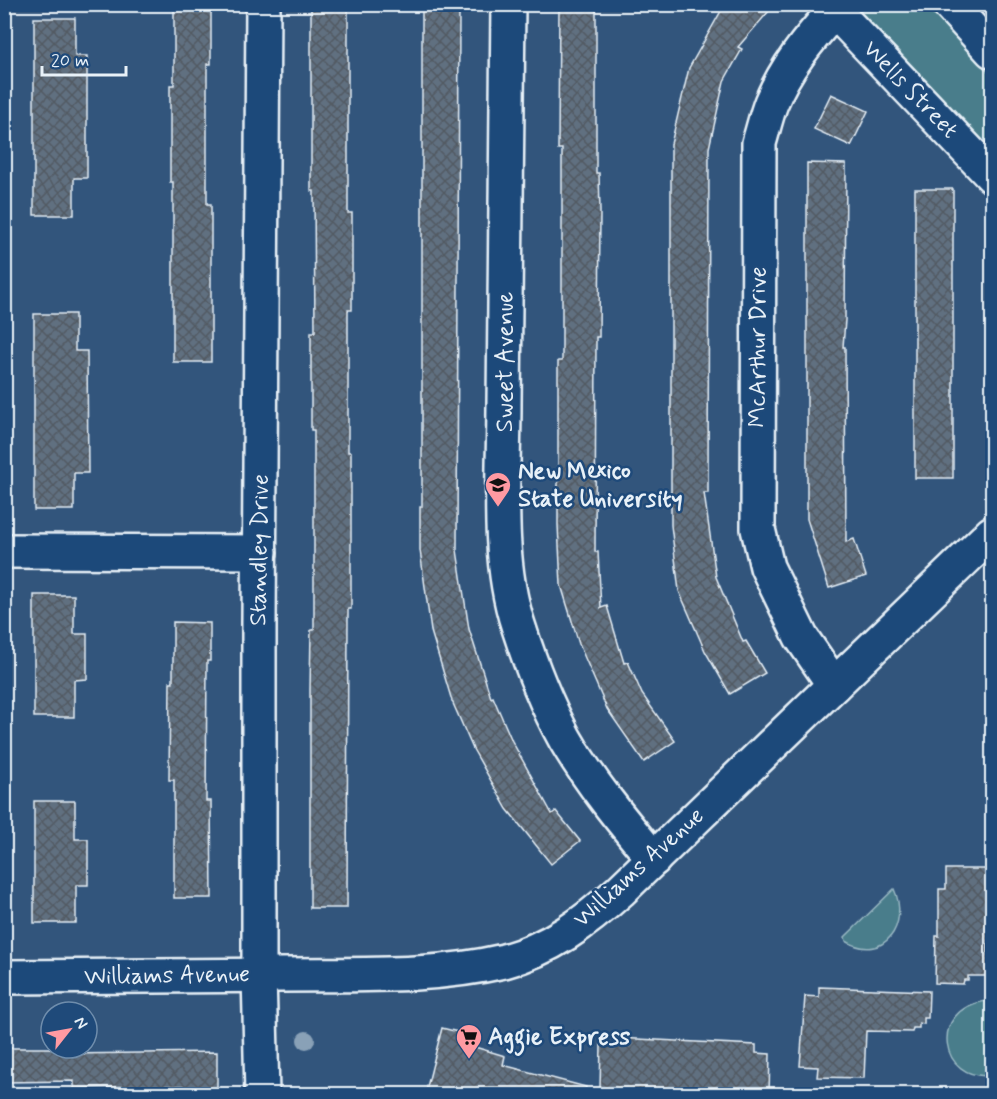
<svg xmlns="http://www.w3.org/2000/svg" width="997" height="1099" viewBox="0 0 997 1099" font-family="Mynerve,sans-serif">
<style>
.grass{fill:#487d8b;stroke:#98b7c2;stroke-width:1.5}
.building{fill:url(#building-cross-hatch);stroke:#e8f1f8;stroke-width:1.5}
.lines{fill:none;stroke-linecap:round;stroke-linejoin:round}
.minor-casing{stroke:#e8f1f8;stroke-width:38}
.tertiary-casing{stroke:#e8f1f8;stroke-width:38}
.minor{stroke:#1f4a7a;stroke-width:33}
.tertiary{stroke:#1f4a7a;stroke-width:33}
.tree{fill:#89a1b7}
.labels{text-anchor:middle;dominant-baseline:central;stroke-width:5;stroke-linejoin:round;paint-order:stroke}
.street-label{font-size:24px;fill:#e8f1f8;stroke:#1f4a7a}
.poi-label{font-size:24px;font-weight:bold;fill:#e8f1f8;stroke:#1f4a7a;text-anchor:start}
</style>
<defs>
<pattern id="building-cross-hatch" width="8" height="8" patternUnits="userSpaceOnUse" patternTransform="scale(1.5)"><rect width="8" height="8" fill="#606f80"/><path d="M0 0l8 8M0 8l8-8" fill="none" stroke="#525a62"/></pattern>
</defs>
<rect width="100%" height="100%" fill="#32557c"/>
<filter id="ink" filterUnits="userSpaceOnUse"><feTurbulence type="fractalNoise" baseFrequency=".0167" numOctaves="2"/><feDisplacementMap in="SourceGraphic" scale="12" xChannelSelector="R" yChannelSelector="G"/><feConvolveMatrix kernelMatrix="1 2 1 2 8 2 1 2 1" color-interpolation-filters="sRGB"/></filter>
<g filter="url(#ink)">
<g class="grass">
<polygon points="853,5 925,5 992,76 992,152"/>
<path d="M 894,889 C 910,924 884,964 846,941 L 845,937 Z"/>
<path d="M 986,1001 L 992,1003 L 992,1075 C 940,1083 927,1009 986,1001 Z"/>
</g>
<g class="building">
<polygon points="174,4 211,4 211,64 207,64 207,204 211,204 211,362 173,362 173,182 170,182 170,85 174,85"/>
<polygon points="311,4 348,4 348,213 352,213 352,310 348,310 348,452 351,452 351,609 348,609 347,908 310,908 310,690 311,630 314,630 314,430 311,430 311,332 315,332 314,191 311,191"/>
<polygon points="422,4 459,4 457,550 469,629 491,698 493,697 512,741 552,814 556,811 580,841 551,864 507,809 473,749 452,701 431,631 420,550 420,507 422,507"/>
<polygon points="559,4 596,4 596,173 599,173 600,211 599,337 596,337 595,552 598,552 601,608 607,606 624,663 628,662 642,694 675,741 644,762 607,709 579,644 561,585 558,525 558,361 562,361 562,149 558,149"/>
<polygon points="725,4 775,4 738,47 742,49 724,81 709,148 708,493 704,493 716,577 743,642 746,641 765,673 730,694 705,651 679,591 671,525 671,144 689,68"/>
<polygon points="34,18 75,18 75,56 87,56 87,178 74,178 74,215 34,215"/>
<polygon points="831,94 868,111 851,146 814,129"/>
<polygon points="807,163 846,164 845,320 843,347 845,347 846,542 854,539 866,576 829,588 807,519"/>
<rect x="915" y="189" width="38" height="289"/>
<polygon points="34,314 75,314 75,351 87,351 88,473 74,473 74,510 34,510"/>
<polygon points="34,595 74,595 74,634 87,634 87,679 74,680 74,717 34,717"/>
<polygon points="173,622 210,623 210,661 207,661 206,801 211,801 212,898 174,898 174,780 169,780 170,682 173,682"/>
<polygon points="34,801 75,801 75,839 88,839 88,885 76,885 76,923 34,923"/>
<polygon points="946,869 993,869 993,914 988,914 988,976 968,976 968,980 964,980 963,984 935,983 936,936 939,936 939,889 946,889"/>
<polygon points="819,987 929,991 928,1018 924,1018 924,1024 919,1023 919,1028 913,1028 912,1032 866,1031 864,1078 817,1077 818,1067 800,1066 805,996 819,997"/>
<polygon points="442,1028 470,1035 468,1045 505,1056 503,1065 586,1087 585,1095 425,1095"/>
<polygon points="617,1038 756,1045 756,1053 770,1054 769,1095 610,1095 610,1088 600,1088 601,1045 616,1045"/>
<polygon points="4,1048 67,1048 67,1054 217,1052 217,1095 183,1095 183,1086 74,1088 74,1081 4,1082"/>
</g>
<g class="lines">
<g class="minor-casing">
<g id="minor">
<path d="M 508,4 C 506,138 505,271 504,404 C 504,475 496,558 518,625 C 530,663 546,704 565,739 C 590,782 622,821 654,859"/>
<path d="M 834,11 C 809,39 785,68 771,103 C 766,116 763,130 759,143 L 758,529 L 767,567 L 801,637 L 834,685"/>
<polyline points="4,551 260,552"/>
<path d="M 4,977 C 97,977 190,975 282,975 C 356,974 432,978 504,961 C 550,949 586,922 620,891 L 992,533"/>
<polyline points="262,1094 259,975 259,623 263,4"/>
</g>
</g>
<g class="tertiary-casing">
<g id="tertiary">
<polyline points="828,4 992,176"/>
<polyline points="949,4 992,51"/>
</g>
</g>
<use href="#minor" class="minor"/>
<use href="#tertiary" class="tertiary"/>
</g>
<circle class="tree" cx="306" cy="1040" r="9"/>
</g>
<defs>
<g id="university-pin" transform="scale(1.35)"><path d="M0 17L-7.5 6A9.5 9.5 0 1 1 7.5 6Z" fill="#ff9aa2" stroke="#1f4a7a"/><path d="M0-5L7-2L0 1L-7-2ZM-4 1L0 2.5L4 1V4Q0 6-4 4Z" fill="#111"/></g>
<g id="supermarket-pin" transform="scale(1.35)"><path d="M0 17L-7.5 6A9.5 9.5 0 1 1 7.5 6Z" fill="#ff9aa2" stroke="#1f4a7a"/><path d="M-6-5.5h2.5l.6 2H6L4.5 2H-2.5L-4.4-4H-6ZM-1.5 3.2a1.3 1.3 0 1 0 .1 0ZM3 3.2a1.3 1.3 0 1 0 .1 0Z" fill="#111"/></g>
</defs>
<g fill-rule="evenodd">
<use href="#university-pin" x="498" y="485"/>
<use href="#supermarket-pin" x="469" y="1037"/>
</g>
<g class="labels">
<g class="street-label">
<text transform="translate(910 90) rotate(46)">Wells Street</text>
<text transform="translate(758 347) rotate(-90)">McArthur Drive</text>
<text transform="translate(505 362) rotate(-90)">Sweet Avenue</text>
<text transform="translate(260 550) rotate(-89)">Standley Drive</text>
<text transform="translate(639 868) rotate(-42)">Williams Avenue</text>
<text transform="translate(167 976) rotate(-1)">Williams Avenue</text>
</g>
<g class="poi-label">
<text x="518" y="471">New Mexico<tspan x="518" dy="28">State University</tspan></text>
<text x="488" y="1037">Aggie Express</text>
</g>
</g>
<rect width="997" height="1099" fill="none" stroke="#1f4a7a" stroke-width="24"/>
<rect x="12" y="12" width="973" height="1075" fill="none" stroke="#e8f1f8" stroke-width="2" filter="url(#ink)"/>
<g transform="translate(69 1030) rotate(59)"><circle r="28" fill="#1f4a7a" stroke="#6f8dac" stroke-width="1.5"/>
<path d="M0-4.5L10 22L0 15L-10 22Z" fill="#ff9aa2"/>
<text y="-9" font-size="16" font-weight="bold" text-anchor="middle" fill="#e8f1f8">N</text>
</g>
<path d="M42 66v9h84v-9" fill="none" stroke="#e8f1f8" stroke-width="3"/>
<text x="51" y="66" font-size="18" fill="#e8f1f8" stroke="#1f4a7a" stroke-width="4.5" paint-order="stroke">20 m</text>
</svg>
